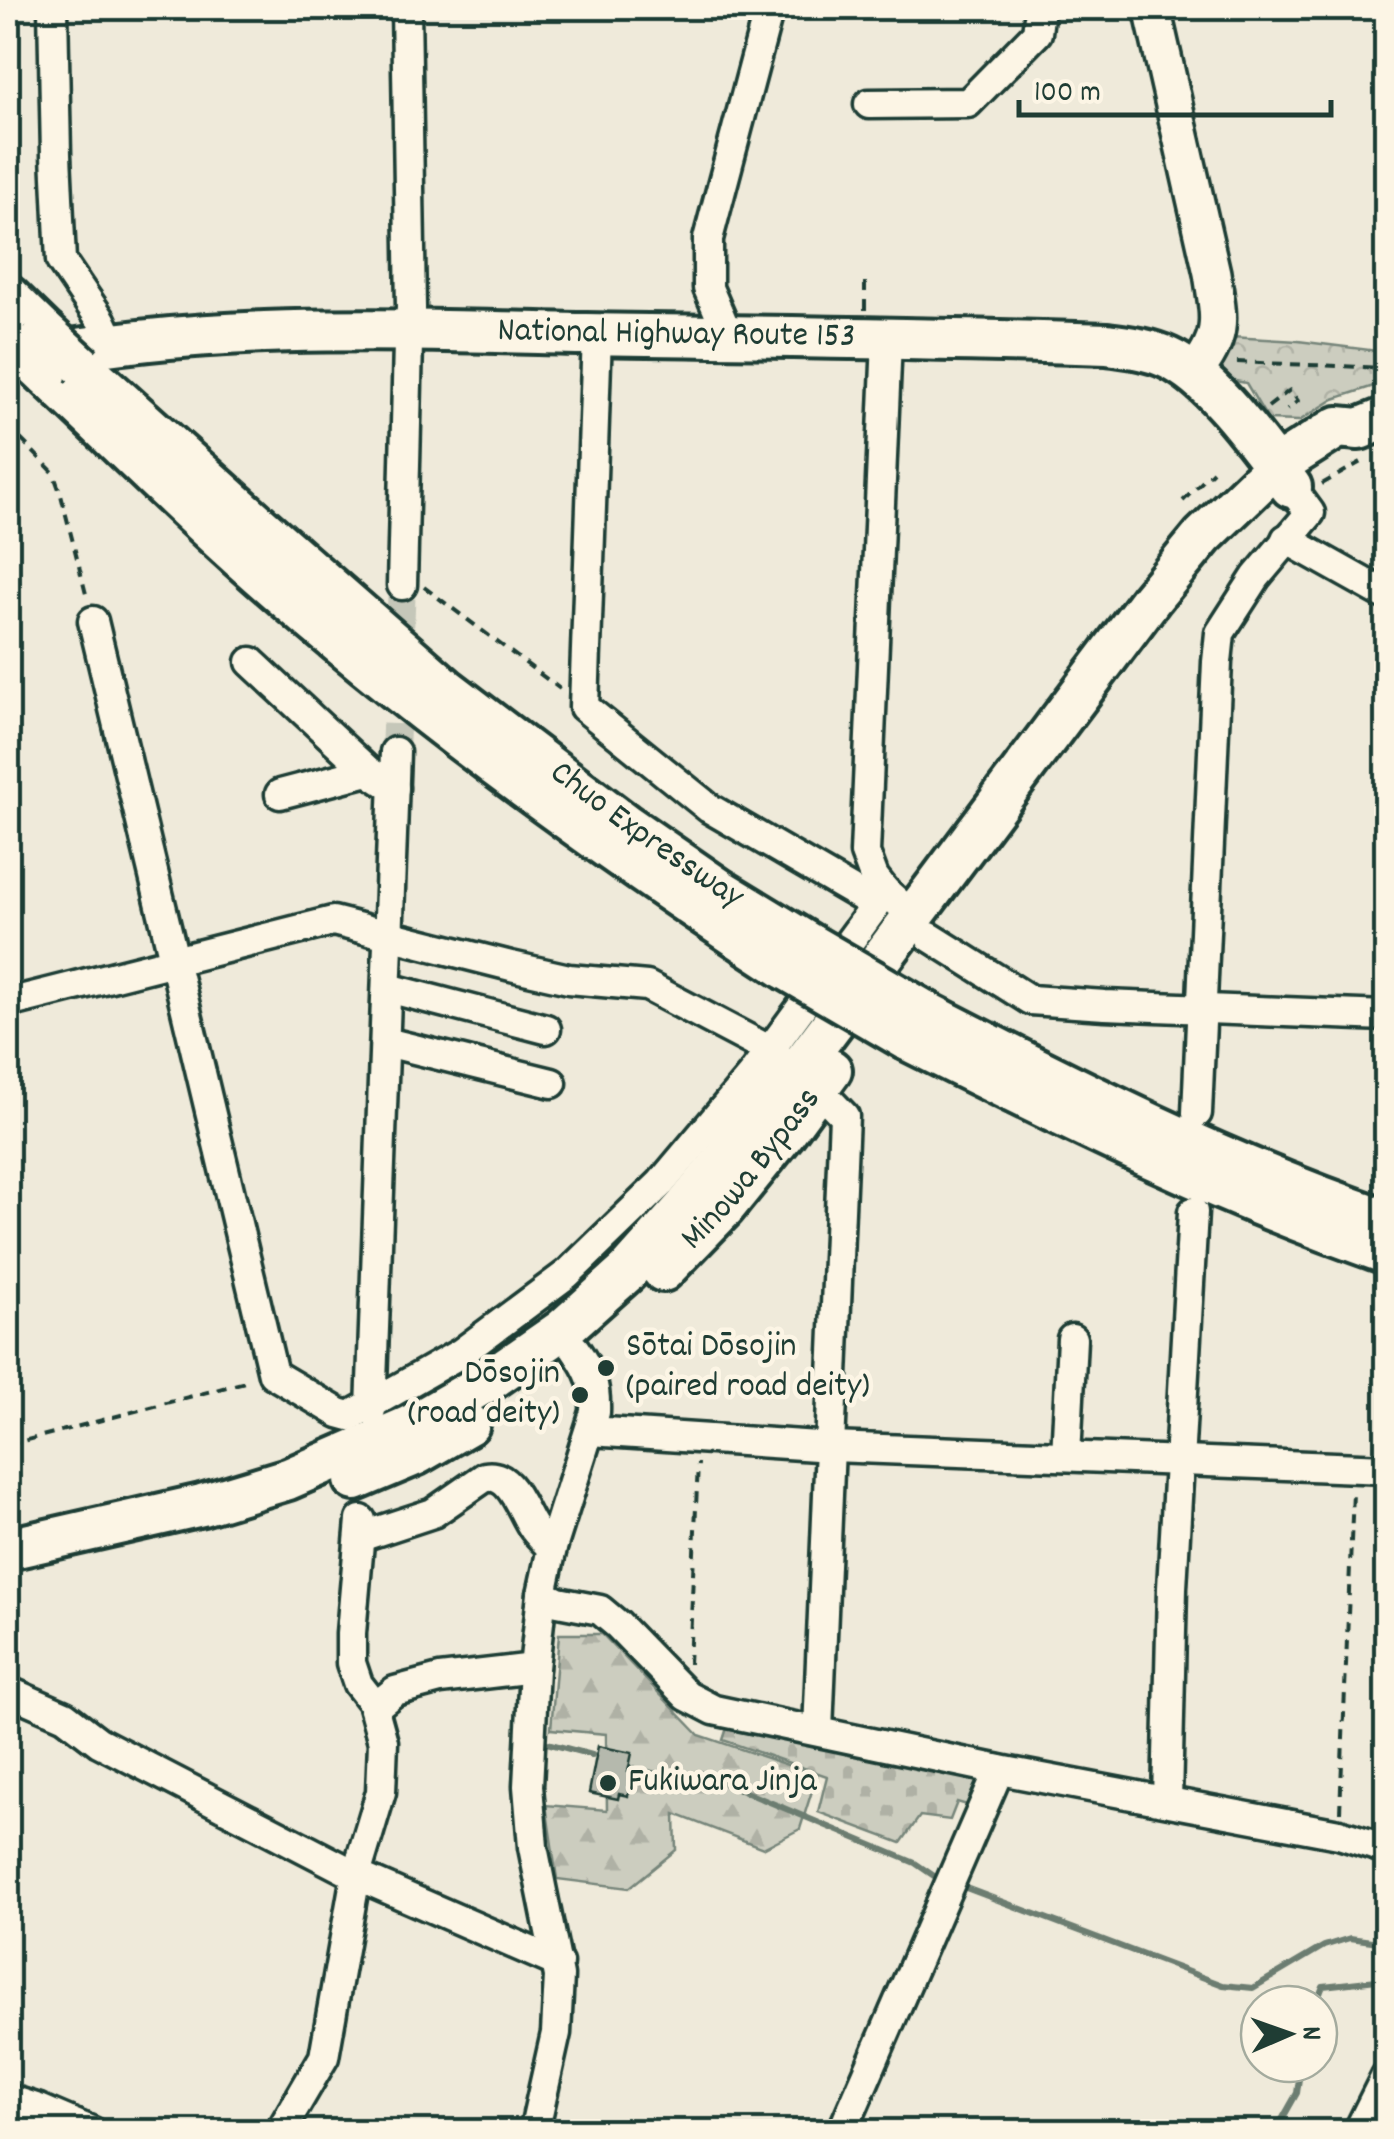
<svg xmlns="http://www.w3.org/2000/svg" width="1394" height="2139" viewBox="0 0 1394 2139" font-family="Dekko,sans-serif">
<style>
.forest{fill:url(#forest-firs);stroke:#76857a;stroke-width:2.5}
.cemetery{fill:url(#cemetery-stones);stroke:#76857a;stroke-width:2.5}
.park{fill:url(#park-crowns);stroke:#76857a;stroke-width:2.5}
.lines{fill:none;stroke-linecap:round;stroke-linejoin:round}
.stream{stroke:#6c7d71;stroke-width:6}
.building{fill:#b5b9ad;stroke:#1f3d34;stroke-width:2.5}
.minor-tunnel{stroke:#c5c7b9;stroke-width:28;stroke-dasharray:28 14;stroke-linecap:butt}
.minor-casing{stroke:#1f3d34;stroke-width:35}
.major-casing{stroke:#1f3d34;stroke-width:42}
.highway-casing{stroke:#1f3d34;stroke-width:48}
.path{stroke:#1f3d34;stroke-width:4;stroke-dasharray:10 8;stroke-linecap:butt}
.minor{stroke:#fcf5e5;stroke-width:28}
.major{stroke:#fcf5e5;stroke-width:35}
.highway{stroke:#fcf5e5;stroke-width:40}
.highway-bridge-casing{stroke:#1f3d34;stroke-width:48;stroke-linecap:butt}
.highway-bridge{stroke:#fcf5e5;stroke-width:40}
.poi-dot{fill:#1f3d34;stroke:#fcf5e5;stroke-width:4}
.labels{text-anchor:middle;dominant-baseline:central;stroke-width:9;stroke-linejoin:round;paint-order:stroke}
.street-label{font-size:35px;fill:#1f3d34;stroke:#fcf5e5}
.poi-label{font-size:35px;fill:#1f3d34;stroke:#fcf5e5;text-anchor:start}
</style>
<defs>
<pattern id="forest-firs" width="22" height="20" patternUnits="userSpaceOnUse" patternTransform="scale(2.5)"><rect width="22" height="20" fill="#cccdbf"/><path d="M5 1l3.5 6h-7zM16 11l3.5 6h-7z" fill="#afb1a5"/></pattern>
<pattern id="cemetery-stones" width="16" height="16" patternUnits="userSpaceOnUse" patternTransform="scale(2.5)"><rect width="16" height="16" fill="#cccdbf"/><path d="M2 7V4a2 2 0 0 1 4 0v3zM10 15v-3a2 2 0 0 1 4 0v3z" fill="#afb1a5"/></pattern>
<pattern id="park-crowns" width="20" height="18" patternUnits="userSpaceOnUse" patternTransform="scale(2.5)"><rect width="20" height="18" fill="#cccdbf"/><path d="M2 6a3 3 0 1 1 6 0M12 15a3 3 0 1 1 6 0" fill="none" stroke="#afb1a5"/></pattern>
</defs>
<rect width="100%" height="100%" fill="#efeada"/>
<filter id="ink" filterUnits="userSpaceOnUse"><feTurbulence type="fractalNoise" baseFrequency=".01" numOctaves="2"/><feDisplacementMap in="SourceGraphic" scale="20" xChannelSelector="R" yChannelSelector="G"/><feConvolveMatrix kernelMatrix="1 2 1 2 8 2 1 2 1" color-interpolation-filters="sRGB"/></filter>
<g filter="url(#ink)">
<polygon class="forest" points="559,1634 602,1634 699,1735 817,1775 800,1829 763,1848 675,1814 676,1850 629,1888 557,1879 546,1805 607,1810 606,1734 551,1729"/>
<polygon class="cemetery" points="730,1719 988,1773 974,1807 957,1802 950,1820 920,1816 901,1843 818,1812 827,1776 723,1740"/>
<polygon class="park" points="1230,337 1298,341 1386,352 1386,382 1334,399 1299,421 1268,420 1246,383 1224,379 1218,368"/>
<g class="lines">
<g class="stream">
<polyline points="547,1743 592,1755"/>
<polyline points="624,1767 681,1779 700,1773 915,1863 934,1876"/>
<polyline points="966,1888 1223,1985 1253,1988 1324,1946 1350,1938 1386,1943"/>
<polyline points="1316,2004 1323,1986 1386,1979"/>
<polyline points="1275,2132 1297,2093 1301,2064"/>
</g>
</g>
<polygon class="building" points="598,1746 632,1753 628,1772 633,1774 628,1796 619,1794 618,1799 589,1793"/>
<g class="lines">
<polyline class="minor-tunnel" points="395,752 402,585"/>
<g class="minor-casing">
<g id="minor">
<polyline points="53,8 56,155 61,261 101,320 112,343"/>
<polyline points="869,104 968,103 1037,33 1040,8"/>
<polyline points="597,334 584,707 709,808 864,898 874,908 885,891 912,915"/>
<polyline points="729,337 708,288 708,239 766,20 766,8"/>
<polyline points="1286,539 1386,595"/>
<polyline points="402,585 408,343 411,308 406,8"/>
<polyline points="93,621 273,1374 339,1413 350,1416 461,1353 567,1274 661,1183 751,1076 874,908"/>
<polyline points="251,662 368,771 394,788"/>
<polyline points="280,794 368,771"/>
<polyline points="885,891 874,877 865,853 887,340"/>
<polyline points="930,937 1030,1000 1105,1005 1386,1016"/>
<polyline points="388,988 546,1029"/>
<polyline points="8,1003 333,921 511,966 569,979 647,986 769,1050 784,1061"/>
<polyline points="386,1042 552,1083"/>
<polyline points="817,1088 844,1116 818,1731"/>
<polyline points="1197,1113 1217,662 1220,633 1256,577 1310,513 1291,487"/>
<polyline points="371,1410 395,752"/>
<polyline points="590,1431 832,1447 1386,1469"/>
<polyline points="1066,1456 1072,1339"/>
<path d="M 360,1537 L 433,1513 L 485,1477 C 512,1472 521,1511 534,1529 C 539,1536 546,1542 552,1548"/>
<polyline points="542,1594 558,1602 600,1610 618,1625 687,1696 714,1710 1005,1771 1339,1834 1386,1849"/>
<polyline points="8,1691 65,1716 99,1742 356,1875 558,1963"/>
<polyline points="374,1708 395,1691 440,1679 534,1668"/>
<polyline points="1167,1801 1172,1588 1193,1212"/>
<polyline points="8,2099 39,2109 93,2132"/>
<polyline points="280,2132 324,2057 356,1875 381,1792 383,1742 372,1702 358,1684 351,1663 351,1633 361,1520"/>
<path d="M 534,2132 L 556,2033 L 559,1976 L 533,1847 L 528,1786 L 534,1668 L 542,1594 L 552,1548 L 595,1412 C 596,1384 591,1372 575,1349"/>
<polyline points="842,2132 999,1770"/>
<polyline points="1358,2132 1386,2076"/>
</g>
</g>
<g class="major-casing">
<path id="major" d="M 1152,8 L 1212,273 C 1219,320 1225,334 1194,373"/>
</g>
<g class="highway-casing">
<g id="highway">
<polyline points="8,296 45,332"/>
<path id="s1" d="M 36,356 C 218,322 402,330 586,334 C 760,337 933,338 1107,344 C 1128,347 1149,349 1168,358 C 1214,379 1260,447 1291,487"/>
<path id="s2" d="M 82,366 L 265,530 L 448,690 L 625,824 L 719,889 L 811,945"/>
<path d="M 46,375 C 111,436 174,499 240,558 C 410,710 596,845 786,969"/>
<path d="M 928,1013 C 1077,1090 1227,1166 1386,1220"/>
<path d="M 908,1040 C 1064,1118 1221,1196 1386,1253"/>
<path id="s3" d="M 663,1271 L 725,1207 L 784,1134 L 831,1070"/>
<polyline points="355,1480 417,1454 469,1424"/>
<polyline points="8,1549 202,1505 288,1479 410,1426 490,1380 562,1330 627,1272 686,1206 797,1071 1151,599 1203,536 1275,467 1338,427 1359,429 1386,418"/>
</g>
</g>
<g class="path">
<polyline points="865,310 865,274"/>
<polyline points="1237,362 1386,368"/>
<polyline points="1268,407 1290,390 1298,401 1287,410"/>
<polyline points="8,426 53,472 61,495 87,598"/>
<polyline points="1322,484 1361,462"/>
<polyline points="1183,501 1213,471"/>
<polyline points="424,587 560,689"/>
<polyline points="556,1408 569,1419"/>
<polyline points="8,1445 249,1381"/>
<polyline points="689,1664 698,1463"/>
<polyline points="1340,1812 1353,1492"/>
</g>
<use href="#minor" class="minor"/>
<use href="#major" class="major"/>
<use href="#highway" class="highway"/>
<g class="highway-bridge-casing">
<g id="highway-bridge">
<polyline points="45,332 82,366"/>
<polyline points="11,342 46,375"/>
<polyline points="811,945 928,1013"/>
<polyline points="786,969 908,1040"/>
</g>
</g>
<use href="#highway-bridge" class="highway-bridge"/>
</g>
</g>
<g class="poi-dot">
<circle cx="606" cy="1368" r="10"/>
<circle cx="580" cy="1395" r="10"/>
<circle cx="608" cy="1783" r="10"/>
</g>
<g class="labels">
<g class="street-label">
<text stroke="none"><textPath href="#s1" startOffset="642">National Highway Route 153</textPath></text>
<text stroke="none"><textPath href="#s2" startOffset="735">Chuo Expressway</textPath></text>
<text stroke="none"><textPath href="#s3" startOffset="135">Minowa Bypass</textPath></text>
</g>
<g class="poi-label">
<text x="626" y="1348">Sōtai Dōsojin<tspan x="626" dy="40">(paired road deity)</tspan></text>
<text x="560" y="1375" text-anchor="end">Dōsojin<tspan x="560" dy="40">(road deity)</tspan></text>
<text x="628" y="1783">Fukiwara Jinja</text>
</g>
</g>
<rect width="1394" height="2139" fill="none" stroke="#fcf5e5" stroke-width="40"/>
<rect x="20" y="20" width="1354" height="2099" fill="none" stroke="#1f3d34" stroke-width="4" filter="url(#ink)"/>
<g transform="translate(1289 2034) rotate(88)"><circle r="48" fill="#fcf5e5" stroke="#a4ab9e" stroke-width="2.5"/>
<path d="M0-8L18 38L0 25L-18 38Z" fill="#1f3d34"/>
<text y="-15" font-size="28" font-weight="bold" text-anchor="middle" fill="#1f3d34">N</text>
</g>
<path d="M1019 100v15h312v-15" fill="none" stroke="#1f3d34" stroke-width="5"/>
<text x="1034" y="100" font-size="30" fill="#1f3d34" stroke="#fcf5e5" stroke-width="8" paint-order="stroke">100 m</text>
</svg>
